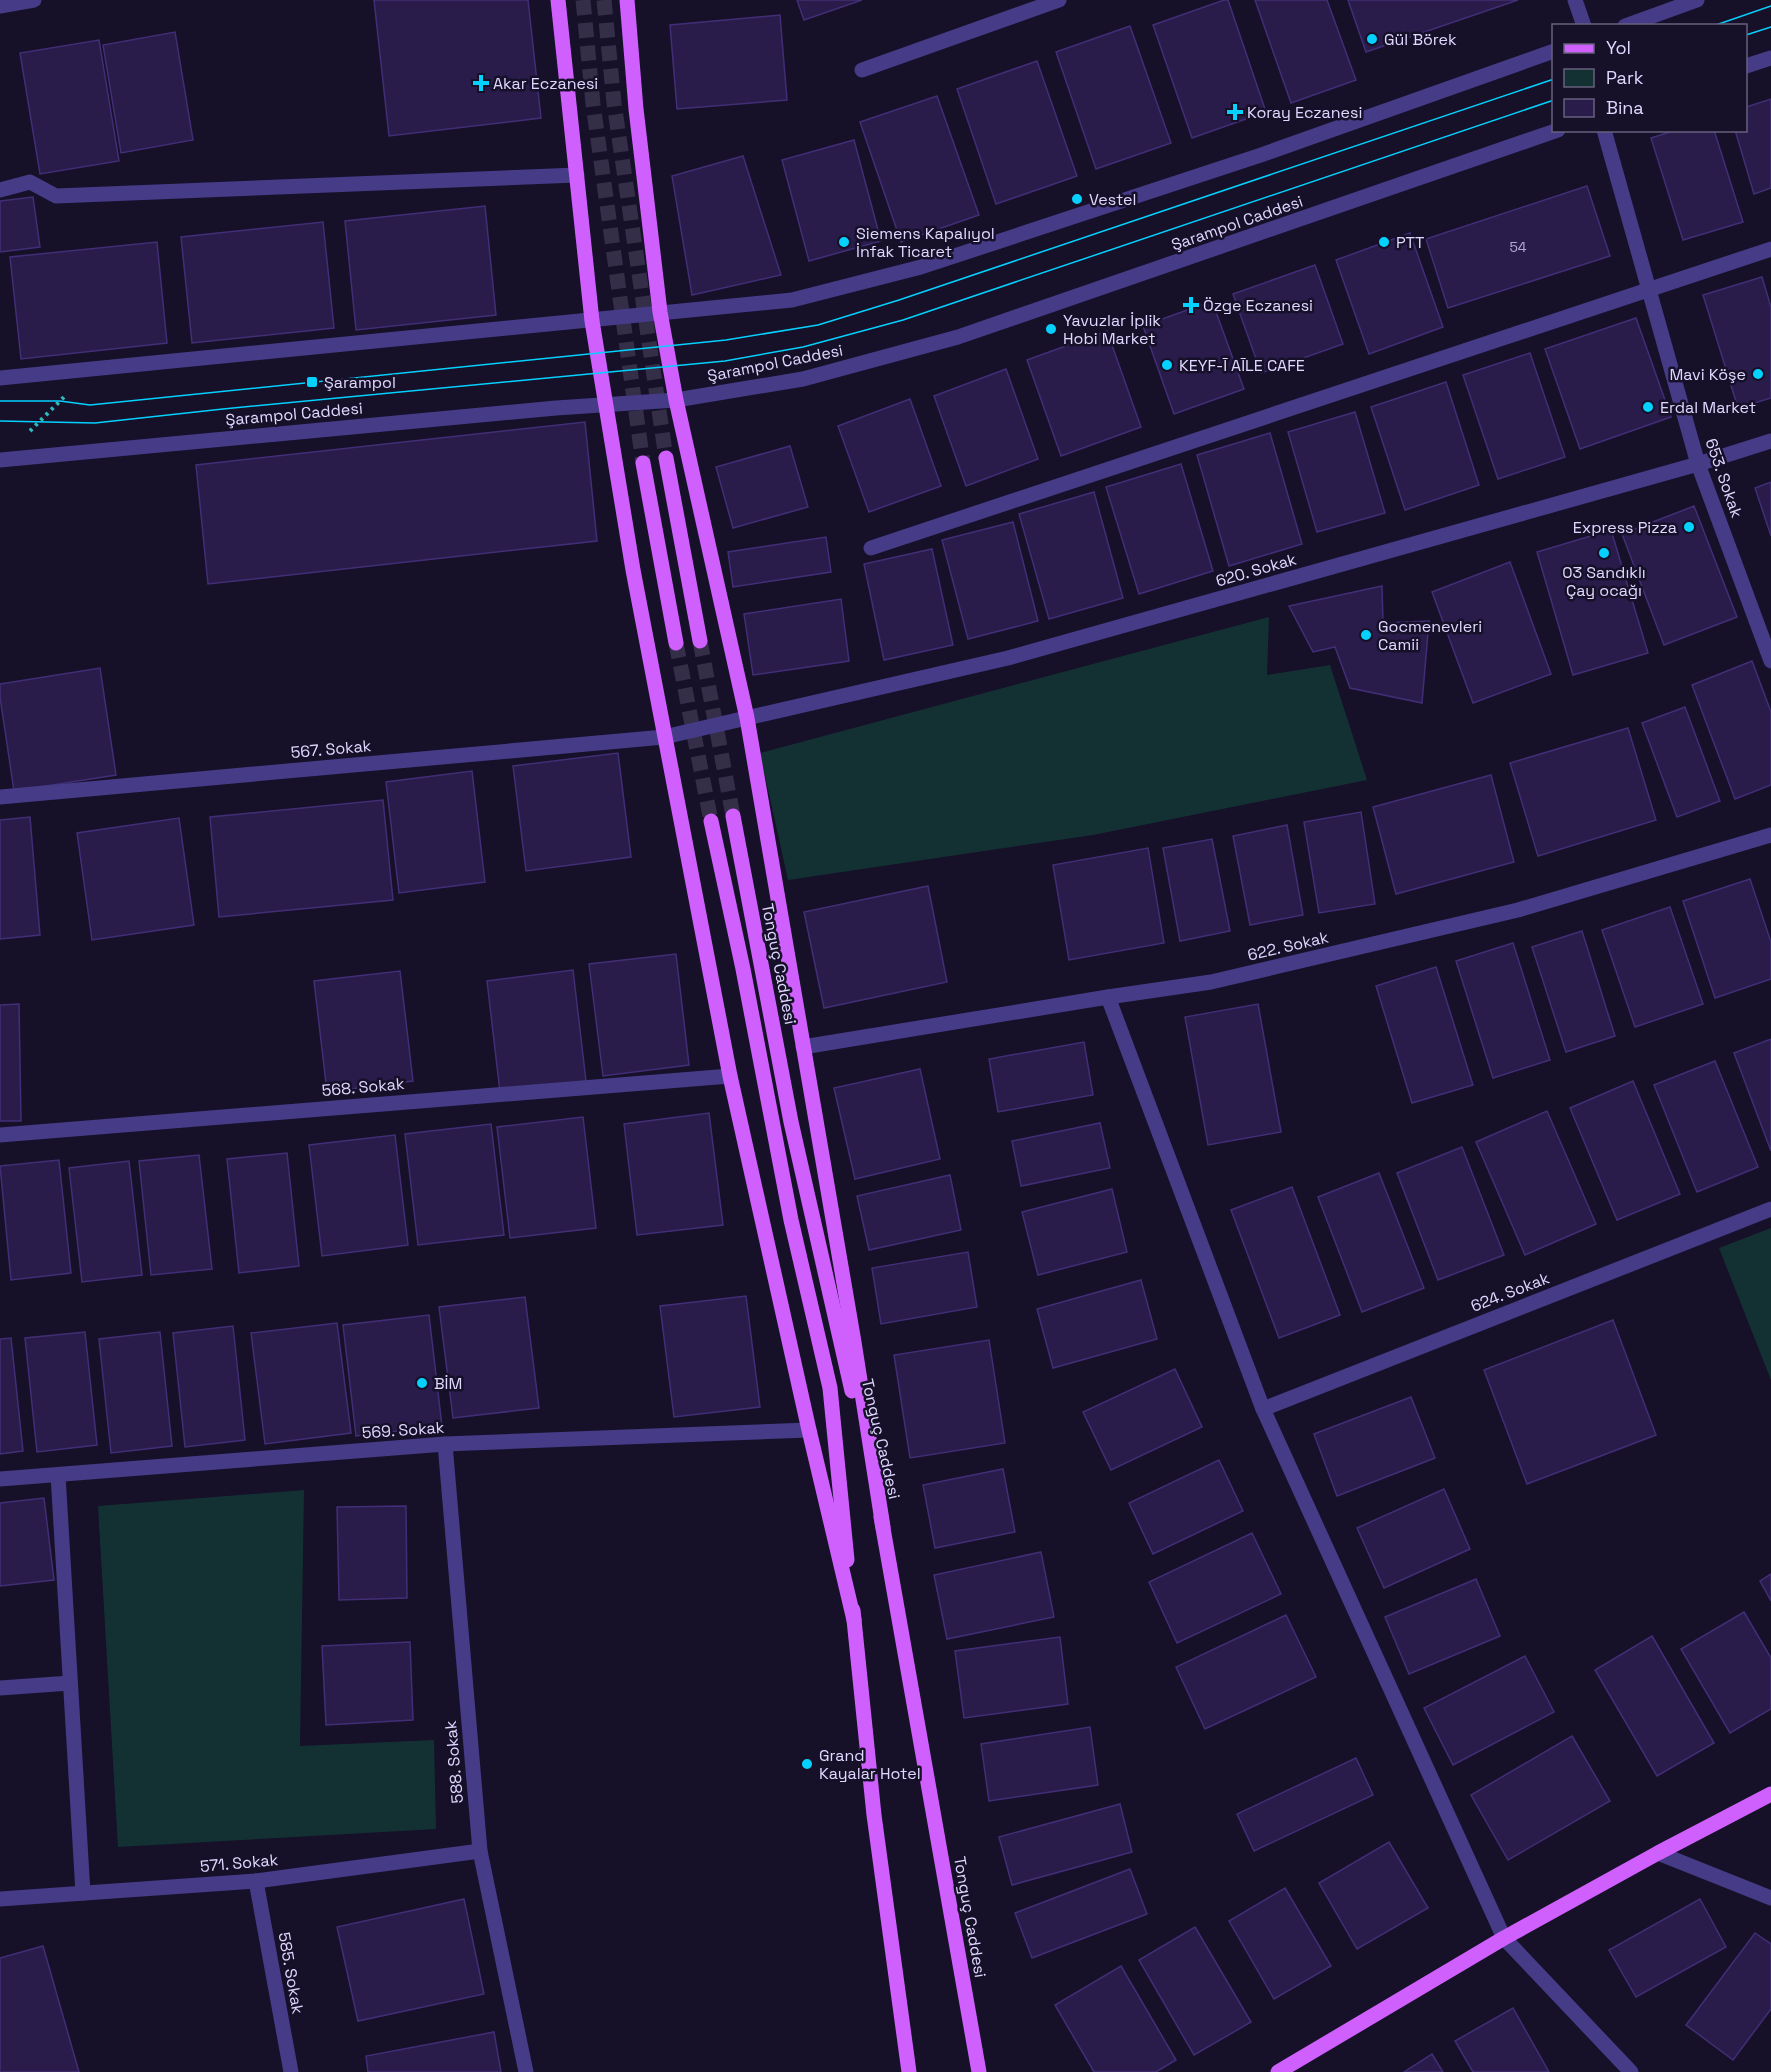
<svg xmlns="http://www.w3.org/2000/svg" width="1771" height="2072" viewBox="0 0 1771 2072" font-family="'Space Grotesk',sans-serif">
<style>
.green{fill:#133133}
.building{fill:#291c4a;stroke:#422e76;stroke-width:1.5}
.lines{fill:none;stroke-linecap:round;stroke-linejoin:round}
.major-tunnel{stroke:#342e49;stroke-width:15;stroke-dasharray:15 8;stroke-linecap:butt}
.path{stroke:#30b8bb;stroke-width:4;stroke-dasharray:3 4.5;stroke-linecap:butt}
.minor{stroke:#453b87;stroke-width:15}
.major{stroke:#d060fe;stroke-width:15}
.tram{stroke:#05d1fe;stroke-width:1.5}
.poi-dot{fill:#05d1fe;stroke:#161029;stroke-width:2}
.labels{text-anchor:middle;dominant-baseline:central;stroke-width:5;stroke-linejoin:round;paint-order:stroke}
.number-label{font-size:14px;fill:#b2a9d2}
.poi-label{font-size:16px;fill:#e0d8ff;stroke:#161029;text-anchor:start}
.street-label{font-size:16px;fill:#e0d8ff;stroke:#161029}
</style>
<rect width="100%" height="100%" fill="#161029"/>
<g class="green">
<polygon points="1269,617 1267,675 1330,665 1367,780 1093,835 788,880 760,753"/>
<polygon points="1771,1228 1771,1380 1719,1248"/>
<polygon points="304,1490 300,1746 434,1740 436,1829 118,1847 98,1506"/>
</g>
<g class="building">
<polygon points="374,0 528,0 541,118 389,136"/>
<polygon points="797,0 862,0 804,20"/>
<polygon points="1224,0 1228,0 1266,112 1192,138 1153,25"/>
<polygon points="1255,0 1327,0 1356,80 1291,103"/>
<polygon points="1348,0 1518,0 1366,52"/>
<polygon points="780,15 787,100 677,109 670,25"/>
<polygon points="1130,26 1171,143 1096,169 1056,52"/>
<polygon points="175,32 193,140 121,153 103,45"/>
<polygon points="99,40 119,161 40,174 20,53"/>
<polygon points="1037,61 1077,176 996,204 957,89"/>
<polygon points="937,96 979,215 901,242 860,122"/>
<polygon points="1771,99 1771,188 1754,194 1735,130 1746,130 1746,107"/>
<polygon points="1676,130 1714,130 1743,222 1683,240 1651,138"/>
<polygon points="854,140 881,241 809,261 782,160"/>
<polygon points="743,156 781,275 692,295 672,176"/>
<polygon points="1587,186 1610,256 1448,308 1426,239"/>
<polygon points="33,197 40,247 0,252 0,201"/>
<polygon points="485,206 496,315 356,330 345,221"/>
<polygon points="323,222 334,328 192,343 181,237"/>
<polygon points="1410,233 1443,327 1369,354 1336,260"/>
<polygon points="157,242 167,343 21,359 10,257"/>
<polygon points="1315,265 1343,344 1261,373 1233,294"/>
<polygon points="1762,277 1771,307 1771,398 1738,408 1703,295"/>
<polygon points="1212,301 1244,389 1174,414 1143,326"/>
<polygon points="1636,318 1671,417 1580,449 1545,349"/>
<polygon points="1107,331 1141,427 1061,456 1027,360"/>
<polygon points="1530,353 1565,457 1498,479 1463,375"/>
<polygon points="1006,369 1038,459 966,486 934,396"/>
<polygon points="1446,382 1479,485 1405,510 1371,407"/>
<polygon points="910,399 941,486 869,512 838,426"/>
<polygon points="1355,412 1385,513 1317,532 1288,432"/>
<polygon points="585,422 597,541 208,584 196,465"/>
<polygon points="1270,433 1302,544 1229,566 1197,455"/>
<polygon points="790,446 808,507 733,528 716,467"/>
<polygon points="1181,464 1213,571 1139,594 1106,487"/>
<polygon points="1771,482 1771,536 1755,488"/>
<polygon points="1094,492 1123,598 1049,619 1019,514"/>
<polygon points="1694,506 1737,617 1664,645 1622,534"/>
<polygon points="1013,522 1038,621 968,639 942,540"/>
<polygon points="1611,530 1648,653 1573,675 1537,552"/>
<polygon points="826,537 831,572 733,587 728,552"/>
<polygon points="932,549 953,645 884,660 864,564"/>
<polygon points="1510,562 1551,674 1473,703 1432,592"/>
<polygon points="1382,586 1383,623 1429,621 1422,703 1350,688 1335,647 1313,652 1289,606"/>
<polygon points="841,599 849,661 753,675 744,614"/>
<polygon points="1752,661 1771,712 1771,785 1735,799 1692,685"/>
<polygon points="100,668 116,775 14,791 0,697 0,684"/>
<polygon points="1685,707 1720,801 1677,817 1642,723"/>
<polygon points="1628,728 1656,820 1538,856 1510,763"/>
<polygon points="618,753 631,857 526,871 513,766"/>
<polygon points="472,771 485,882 399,893 386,782"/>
<polygon points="1491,775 1514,862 1396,894 1373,807"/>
<polygon points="383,800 393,900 219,917 210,817"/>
<polygon points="1361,812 1375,904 1319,913 1304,822"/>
<polygon points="30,817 40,935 0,939 0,820"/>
<polygon points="179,818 194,925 92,940 77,833"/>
<polygon points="1287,825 1303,915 1250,925 1233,836"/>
<polygon points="1212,839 1230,931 1180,941 1163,848"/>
<polygon points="1148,848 1164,943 1069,960 1053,865"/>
<polygon points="1750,879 1771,942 1771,979 1715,998 1683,901"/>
<polygon points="928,886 947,982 824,1008 804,912"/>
<polygon points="1670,907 1703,1004 1635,1027 1602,930"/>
<polygon points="1582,931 1615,1036 1566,1052 1532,947"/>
<polygon points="1513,943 1550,1060 1493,1078 1456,961"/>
<polygon points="676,954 689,1065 603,1076 589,964"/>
<polygon points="1436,967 1473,1085 1412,1103 1376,986"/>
<polygon points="573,970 586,1081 500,1092 487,981"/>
<polygon points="400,971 413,1081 327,1092 314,981"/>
<polygon points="19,1004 21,1121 0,1121 0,1005"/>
<polygon points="1258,1004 1281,1132 1208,1145 1185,1017"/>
<polygon points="1771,1039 1771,1151 1734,1053"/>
<polygon points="1084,1042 1093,1095 998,1112 989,1059"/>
<polygon points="1715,1061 1758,1167 1697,1192 1654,1085"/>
<polygon points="920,1069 940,1159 855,1179 834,1088"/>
<polygon points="1633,1081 1680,1194 1617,1220 1570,1108"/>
<polygon points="1547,1111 1596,1224 1525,1255 1476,1142"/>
<polygon points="709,1113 723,1225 637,1235 624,1124"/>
<polygon points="583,1117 596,1228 510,1238 497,1127"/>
<polygon points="1100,1123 1110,1168 1021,1186 1012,1141"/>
<polygon points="491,1124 504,1235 418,1245 405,1134"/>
<polygon points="395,1135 408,1245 322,1256 309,1145"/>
<polygon points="1462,1147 1504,1255 1438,1280 1397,1173"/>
<polygon points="287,1153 299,1266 239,1273 227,1159"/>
<polygon points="199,1155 212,1269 151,1275 139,1161"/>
<polygon points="59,1160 71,1273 11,1280 0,1166"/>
<polygon points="129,1161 142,1275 82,1282 69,1168"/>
<polygon points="1379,1173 1424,1288 1362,1312 1318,1197"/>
<polygon points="950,1175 961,1230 869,1250 857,1196"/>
<polygon points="1292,1187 1340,1315 1279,1338 1231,1210"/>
<polygon points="1112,1189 1127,1252 1038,1275 1022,1212"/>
<polygon points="968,1252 977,1307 881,1324 872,1268"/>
<polygon points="1141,1280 1157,1339 1053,1368 1037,1309"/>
<polygon points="746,1296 760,1407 674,1417 660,1306"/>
<polygon points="525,1297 539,1408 453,1418 439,1307"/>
<polygon points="429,1315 442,1426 356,1436 343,1325"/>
<polygon points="1613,1320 1656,1435 1527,1484 1484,1370"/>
<polygon points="337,1323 351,1433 265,1444 251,1333"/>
<polygon points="233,1326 245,1440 185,1447 173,1333"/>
<polygon points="85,1332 97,1445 37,1452 25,1338"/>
<polygon points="160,1332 172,1446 111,1453 99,1339"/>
<polygon points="11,1338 23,1451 0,1454 0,1339"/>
<polygon points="989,1340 1005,1443 910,1458 894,1355"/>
<polygon points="1175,1369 1202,1427 1111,1470 1083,1412"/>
<polygon points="1411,1397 1435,1458 1337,1496 1314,1434"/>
<polygon points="1219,1460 1243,1511 1153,1554 1129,1503"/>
<polygon points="1003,1469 1015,1532 935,1548 923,1485"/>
<polygon points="1444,1489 1470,1549 1384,1588 1357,1528"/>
<polygon points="44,1498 54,1580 0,1586 0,1503"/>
<polygon points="406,1506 407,1598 339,1600 337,1507"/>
<polygon points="1252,1533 1281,1594 1177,1643 1149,1582"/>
<polygon points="1041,1552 1054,1617 947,1639 934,1575"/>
<polygon points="1771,1574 1771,1601 1760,1581"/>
<polygon points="1476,1579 1500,1636 1409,1674 1385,1617"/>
<polygon points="1744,1612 1771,1658 1771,1709 1730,1733 1681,1649"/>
<polygon points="1286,1615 1316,1677 1205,1729 1176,1667"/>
<polygon points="1652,1636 1714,1743 1657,1776 1595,1670"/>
<polygon points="1060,1637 1068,1704 964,1718 955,1651"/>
<polygon points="410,1642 413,1720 326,1725 322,1646"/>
<polygon points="1525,1656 1554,1712 1453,1765 1424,1708"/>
<polygon points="1090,1727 1098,1785 989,1801 981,1744"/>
<polygon points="1572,1736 1610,1801 1508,1860 1471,1795"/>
<polygon points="1356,1758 1373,1795 1254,1851 1237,1814"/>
<polygon points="1120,1804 1132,1852 1012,1885 999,1837"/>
<polygon points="1389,1842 1428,1908 1357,1949 1319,1883"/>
<polygon points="1130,1869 1147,1914 1032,1958 1015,1913"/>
<polygon points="1285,1888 1331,1966 1274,1999 1229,1921"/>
<polygon points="464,1899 484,1994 358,2021 337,1927"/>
<polygon points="1700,1899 1726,1947 1636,1997 1609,1950"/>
<polygon points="1195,1927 1251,2022 1194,2055 1139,1960"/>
<polygon points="1755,1933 1771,1944 1771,2009 1733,2060 1686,2025"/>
<polygon points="43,1946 79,2072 0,2072 0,1958"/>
<polygon points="1121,1966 1176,2060 1156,2072 1094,2072 1055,2005"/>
<polygon points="1513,2008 1549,2072 1473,2072 1455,2041"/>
<polygon points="494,2032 501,2072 368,2072 366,2056"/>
<polygon points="1432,2054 1443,2072 1404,2072"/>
</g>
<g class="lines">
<g class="major-tunnel">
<polyline points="583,0 593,104 643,463"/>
<polyline points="604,0 614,103 666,458"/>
<polyline points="700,641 733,816"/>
<polyline points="676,643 711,821"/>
</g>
<polyline class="path" points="30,431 64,397"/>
<g class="minor">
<polyline points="1575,0 1584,26"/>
<polyline points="0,6 34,0"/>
<polyline points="1625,26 1697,0"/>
<polyline points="1746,66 1771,58"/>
<polyline points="862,70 1059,0"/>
<polyline points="1604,130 1698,464 1771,661"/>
<polyline points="0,190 30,182 56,196 577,175"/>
<polyline points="0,378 792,300 921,267 1261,155 1554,51"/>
<polyline points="0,460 556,408 676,400 803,379 958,337 1558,130"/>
<polyline points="871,548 1771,249"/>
<polyline points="0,797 664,737 1008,658 1698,464 1771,441"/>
<polyline points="1108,997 1263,1409 1504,1938 1631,2072"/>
<polyline points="803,1047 1108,997 1211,982 1518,910 1771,835"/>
<polyline points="0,1135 730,1076"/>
<polyline points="1263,1409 1771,1209"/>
<polyline points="445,1444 480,1851 526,2072"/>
<polyline points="58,1475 83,1893"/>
<polyline points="0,1479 445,1444 809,1430"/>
<polyline points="0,1688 70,1683"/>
<polyline points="1658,1853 1771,1898"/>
<polyline points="256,1881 291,2072"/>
<polyline points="0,1899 256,1881 480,1851"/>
</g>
<g class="major">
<polyline points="558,0 592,321 633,570 730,1076 809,1430 854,1620"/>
<polyline points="627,0 636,109 660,312 676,400 747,718 854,1342 883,1527"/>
<polyline points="666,458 700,641"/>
<polyline points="643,463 676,643"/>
<polyline points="733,816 791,1122 852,1391"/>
<polyline points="711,821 743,969 791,1220 830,1388 847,1560"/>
<polyline points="881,1517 979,2072"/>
<polyline points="853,1610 874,1815 909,2072"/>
<polyline points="1278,2072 1504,1938 1658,1853 1771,1794"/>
</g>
<g class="tram">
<polyline points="1713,26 1771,6"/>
<polyline points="1746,35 1771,27"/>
<polyline points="0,401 60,401 90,405 726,340 818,325 899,300 1554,79"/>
<polyline points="0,421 95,423 223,409 725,361 803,347 903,320 1554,100"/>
</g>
</g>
<g class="poi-dot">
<circle cx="1372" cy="39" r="6"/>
<path d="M478 74h6v6h6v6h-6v6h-6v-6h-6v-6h6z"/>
<path d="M1232 103h6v6h6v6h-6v6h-6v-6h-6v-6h6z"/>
<circle cx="1077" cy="199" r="6"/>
<circle cx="844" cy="242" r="6"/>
<circle cx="1384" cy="242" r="6"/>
<path d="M1188 296h6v6h6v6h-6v6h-6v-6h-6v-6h6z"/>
<circle cx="1051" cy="329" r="6"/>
<circle cx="1167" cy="365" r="6"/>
<circle cx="1758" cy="374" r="6"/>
<rect x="306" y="376" width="12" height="12" rx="3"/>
<circle cx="1648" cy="407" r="6"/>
<circle cx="1689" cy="527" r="6"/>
<circle cx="1604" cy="553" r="6"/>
<circle cx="1366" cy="635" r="6"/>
<circle cx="422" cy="1383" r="6"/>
<circle cx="807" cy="1764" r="6"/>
</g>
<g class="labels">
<g class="number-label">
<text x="1518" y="247">54</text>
</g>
<g class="poi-label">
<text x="1384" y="39">Gül Börek</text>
<text x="493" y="83">Akar Eczanesi</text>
<text x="1247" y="112">Koray Eczanesi</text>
<text x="1089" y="199">Vestel</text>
<text x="856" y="233">Siemens Kapalıyol<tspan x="856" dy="18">İnfak Ticaret</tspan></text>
<text x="1396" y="242">PTT</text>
<text x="1203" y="305">Özge Eczanesi</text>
<text x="1063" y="320">Yavuzlar İplik<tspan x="1063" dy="18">Hobi Market</tspan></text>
<text x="1179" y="365">KEYF-Ī AĪLE CAFE</text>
<text x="1746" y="374" text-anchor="end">Mavi Köşe</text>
<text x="324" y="382">Şarampol</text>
<text x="1660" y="407">Erdal Market</text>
<text x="1677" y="527" text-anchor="end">Express Pizza</text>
<text x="1604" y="572" text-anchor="middle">03 Sandıklı<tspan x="1604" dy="18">Çay ocağı</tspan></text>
<text x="1378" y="626">Gocmenevleri<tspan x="1378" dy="18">Camii</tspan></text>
<text x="434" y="1383">BİM</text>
<text x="819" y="1755">Grand<tspan x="819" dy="18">Kayalar Hotel</tspan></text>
</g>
<g class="street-label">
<text transform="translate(1237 223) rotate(-19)">Şarampol Caddesi</text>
<text transform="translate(775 363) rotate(-11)">Şarampol Caddesi</text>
<text transform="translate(294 414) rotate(-5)">Şarampol Caddesi</text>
<text transform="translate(1724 478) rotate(71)">653. Sokak</text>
<text transform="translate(1256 570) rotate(-16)">620. Sokak</text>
<text transform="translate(331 749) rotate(-5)">567. Sokak</text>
<text transform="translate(1288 946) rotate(-13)">622. Sokak</text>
<text transform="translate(779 964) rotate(79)">Tonguç Caddesi</text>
<text transform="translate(363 1087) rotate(-5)">568. Sokak</text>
<text transform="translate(1510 1292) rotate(-21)">624. Sokak</text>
<text transform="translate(403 1430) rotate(-4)">569. Sokak</text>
<text transform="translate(881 1439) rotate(77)">Tonguç Caddesi</text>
<text transform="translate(454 1762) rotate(-95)">588. Sokak</text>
<text transform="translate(239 1863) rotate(-5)">571. Sokak</text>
<text transform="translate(970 1917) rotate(80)">Tonguç Caddesi</text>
<text transform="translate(291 1973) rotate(80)">585. Sokak</text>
</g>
</g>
<rect x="1552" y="24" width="195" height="108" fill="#161029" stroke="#67607f" stroke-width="1.5"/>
<rect x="1564" y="44" width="30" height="9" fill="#d060fe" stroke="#67607f" stroke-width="1.5"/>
<text x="1606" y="54" font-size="18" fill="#e0d8ff">Yol</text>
<rect x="1564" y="69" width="30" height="18" fill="#133133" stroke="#67607f" stroke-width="1.5"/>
<text x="1606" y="84" font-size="18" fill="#e0d8ff">Park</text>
<rect x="1564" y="99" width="30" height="18" fill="#291c4a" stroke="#67607f" stroke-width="1.5"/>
<text x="1606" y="114" font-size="18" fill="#e0d8ff">Bina</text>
</svg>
